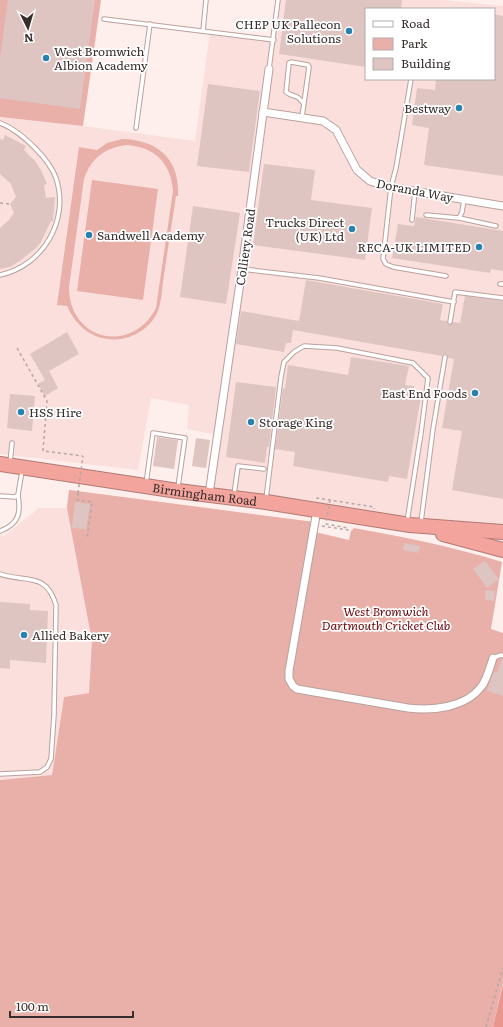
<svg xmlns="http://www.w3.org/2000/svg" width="503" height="1027" viewBox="0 0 503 1027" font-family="Literata,serif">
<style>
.built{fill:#fbdfdc;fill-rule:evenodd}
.green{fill:#e8b0a9;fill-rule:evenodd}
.forest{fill:#e9968e}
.building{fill:#dec5c2}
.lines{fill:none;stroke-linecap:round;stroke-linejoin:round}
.lane-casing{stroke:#b9a19e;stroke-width:5.5}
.street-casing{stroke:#b9a19e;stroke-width:9}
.highway-casing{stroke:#b17a75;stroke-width:16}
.path{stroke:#b5a7a6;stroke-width:1.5;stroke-dasharray:3 3;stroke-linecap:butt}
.lane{stroke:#fff;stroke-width:3.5}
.street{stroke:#fff;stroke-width:7}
.highway{stroke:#f3a49c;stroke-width:14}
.path-bridge{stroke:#b5a7a6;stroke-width:1.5;stroke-dasharray:3 3;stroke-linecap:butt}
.poi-dot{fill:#2981b0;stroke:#fff;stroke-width:1.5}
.labels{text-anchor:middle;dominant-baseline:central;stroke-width:3.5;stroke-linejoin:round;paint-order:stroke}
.poi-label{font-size:12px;fill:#372d2c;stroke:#fff;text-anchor:end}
.street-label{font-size:12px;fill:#372d2c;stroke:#fff}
.park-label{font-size:12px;font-style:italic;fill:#690209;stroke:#fff}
</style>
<rect width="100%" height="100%" fill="#feeeec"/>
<g class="built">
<path d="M 278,0 L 444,0 L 503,6 L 503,541 L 406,524 L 209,494 L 218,435 L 187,429 L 189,405 L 151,398 L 138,470 L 0,454 L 0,117 L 83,126 L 195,141 L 210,32 L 273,40 ZM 366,9 L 494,9 L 494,79 L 366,79 Z"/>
<polygon points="69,490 314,522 89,693 64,697 52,775 0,780 0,535 4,536 39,508 66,508"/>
</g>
<g class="green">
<polygon points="0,0 101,0 83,126 0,117"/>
<path d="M 122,139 C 157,140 180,158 178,196 L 176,196 C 172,222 168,248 164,275 C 162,286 162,300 158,311 C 150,330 128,342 108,339 C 89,337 75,324 67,306 L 57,305 L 79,147 L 97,150 L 107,143 ZM 126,145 C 155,147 171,163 173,191 L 156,308 C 132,355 69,341 69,287 L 84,179 C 91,158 105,148 126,145 Z"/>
<polygon points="92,180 158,189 143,300 77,291"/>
<path d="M 69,490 L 314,522 L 315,532 L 349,540 L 351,531 L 354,528 C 404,537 454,547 502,562 L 491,629 L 503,633 L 503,982 L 493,1027 L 0,1027 L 0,780 L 52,775 L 64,697 L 89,693 L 92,641 L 67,508 Z"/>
</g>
<polygon class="forest" points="503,984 503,1027 493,1027"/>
<g class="building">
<polygon points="8,0 95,0 80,109 0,98 0,58"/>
<polygon points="286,0 402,0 401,9 366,9 366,67 279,54"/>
<polygon points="494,14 503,16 503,176 424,165 429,128 412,125 417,88 435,90 436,79 494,79"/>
<polygon points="208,84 260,91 249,172 197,166"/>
<polygon points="5,135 26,146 24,150 35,161 41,170 47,184 44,185 46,198 55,197 53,221 51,221 41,242 36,248 21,260 10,267 0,269 0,228 9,220 14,213 10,204 16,197 11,184 0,174 0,139 3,140"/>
<polygon points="264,164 315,170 311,200 372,208 365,260 253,245"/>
<polygon points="193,206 240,213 226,304 180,297"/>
<polygon points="416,217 503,231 503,271 491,269 490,273 392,258 398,224 414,226"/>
<polygon points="306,280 443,304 440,320 447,321 448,324 450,325 453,322 460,323 465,296 503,301 503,499 452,490 462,431 442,428 454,359 448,358 447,354 444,354 442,356 293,330 291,343 286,343 284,352 236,344 241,311 299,321"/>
<polygon points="67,332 79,354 49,371 58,388 45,396 38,384 45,380 30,354"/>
<polygon points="351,357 409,366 405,385 414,386 413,394 421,396 407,479 389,476 388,482 293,466 295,452 275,449 283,388 285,389 288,365 348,375"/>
<polygon points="236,382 276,387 269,447 267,447 265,463 226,457"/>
<polygon points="10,394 35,396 32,431 7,428"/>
<polygon points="157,437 178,440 174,469 153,466"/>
<polygon points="196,438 210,440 206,468 192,466"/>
<polygon points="75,502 90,504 86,529 72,528"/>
<polygon points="404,543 420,546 418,553 403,550"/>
<polygon points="485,561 499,579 487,588 473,569"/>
<polygon points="486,590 495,591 494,601 485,600"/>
<polygon points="0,602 30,604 30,610 48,611 46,663 10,660 10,669 0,668"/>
<polygon points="502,659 503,659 503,696 487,691 494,672 497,673"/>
</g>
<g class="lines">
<g class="lane-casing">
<g id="lane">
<polyline points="104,19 274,40"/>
<polyline points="203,31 206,0"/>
<polyline points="269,69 278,0"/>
<polyline points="411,79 396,168 391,187 383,259 386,264 393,267 446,276"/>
<path d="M 302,117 L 309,67 L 308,65 L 291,62 L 289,63 L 286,92 C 294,98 296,93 304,104"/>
<path d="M 0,123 C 14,128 25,138 35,148 C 43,156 52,167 56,178 C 70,220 43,266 0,275"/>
<polyline points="136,128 150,24"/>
<polyline points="426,215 459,218 462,212 464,200"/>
<polyline points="459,218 496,226"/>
<polyline points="412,220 415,191"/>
<polyline points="242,269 319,278 454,302"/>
<polyline points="500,284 503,284"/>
<polyline points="450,322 455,292 503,298"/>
<polyline points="10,463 12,443"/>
<polyline points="146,484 153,433 185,438 178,487"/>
<polyline points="234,495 238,466 264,469"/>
<polyline points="0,496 15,497 18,495 22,471"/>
<polyline points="266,499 281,377 284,362 294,352 304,346 337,348 413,363 428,378 421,433 407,522"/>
<polyline points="421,522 433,429 445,357"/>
<path d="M 0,531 C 19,524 21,513 18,495"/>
<path d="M 0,574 C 25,583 46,571 56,605 L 54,715 L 51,759 L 47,767 L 40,772 L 0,774"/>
<polyline points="493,658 501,655 503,656"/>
</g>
</g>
<g class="street-casing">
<g id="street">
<polyline points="263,112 323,121 336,130 357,170 370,181 389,187 503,206"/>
<polyline points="209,494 242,269 269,69"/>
<path d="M 317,510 L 289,671 L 289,679 L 293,686 L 297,689 L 408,708 C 432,711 465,708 481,687 C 487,680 490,667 493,658"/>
</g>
</g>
<g class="highway-casing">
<g id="highway">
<path id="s1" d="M 0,464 L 178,491 L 266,502 L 410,525 L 503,532"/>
<polyline points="443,534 503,550"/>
</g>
</g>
<g class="path">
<polyline points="0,203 10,204"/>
<polyline points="17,348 47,401 43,451 83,456"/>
<polyline points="78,493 77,500 92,502 87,539"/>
<polyline points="317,499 317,498 374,507 374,509"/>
<polyline points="322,526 348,530 348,528"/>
<polyline points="486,1027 503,968"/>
</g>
<use href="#lane" class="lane"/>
<use href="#street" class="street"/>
<use href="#highway" class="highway"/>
<g class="path-bridge">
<polyline points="78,493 83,456"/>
<polyline points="330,500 326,524 348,528"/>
</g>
</g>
<g class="poi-dot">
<circle cx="349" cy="31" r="4"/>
<circle cx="46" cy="58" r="4"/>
<circle cx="459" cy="108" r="4"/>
<circle cx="352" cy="229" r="4"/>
<circle cx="89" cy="235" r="4"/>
<circle cx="479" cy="247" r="4"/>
<circle cx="475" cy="393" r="4"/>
<circle cx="21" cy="412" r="4"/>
<circle cx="251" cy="422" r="4"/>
<circle cx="24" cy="635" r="4"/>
</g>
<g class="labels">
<g class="poi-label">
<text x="341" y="24">CHEP UK Pallecon<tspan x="341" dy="14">Solutions</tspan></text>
<text x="54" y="51" text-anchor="start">West Bromwich<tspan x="54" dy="14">Albion Academy</tspan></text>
<text x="451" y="108">Bestway</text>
<text x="344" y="222">Trucks Direct<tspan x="344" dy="14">(UK) Ltd</tspan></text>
<text x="97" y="235" text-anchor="start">Sandwell Academy</text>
<text x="471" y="247">RECA-UK LIMITED</text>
<text x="467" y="393">East End Foods</text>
<text x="29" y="412" text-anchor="start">HSS Hire</text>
<text x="259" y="422" text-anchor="start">Storage King</text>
<text x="32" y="635" text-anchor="start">Allied Bakery</text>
</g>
<g class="street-label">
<text transform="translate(415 190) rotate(11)">Doranda Way</text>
<text transform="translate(245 247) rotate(-82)">Colliery Road</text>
<text stroke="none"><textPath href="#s1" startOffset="207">Birmingham Road</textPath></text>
</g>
<g class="park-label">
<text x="386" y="611">West Bromwich<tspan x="386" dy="14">Dartmouth Cricket Club</tspan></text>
</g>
</g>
<rect x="365" y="8" width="130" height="72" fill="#ffffff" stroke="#afabab"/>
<rect x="373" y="21" width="20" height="6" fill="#ffffff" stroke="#afabab"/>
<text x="401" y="28" font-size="12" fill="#372d2c">Road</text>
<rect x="373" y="38" width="20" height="12" fill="#e8b0a9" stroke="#afabab"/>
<text x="401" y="48" font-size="12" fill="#372d2c">Park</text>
<rect x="373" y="58" width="20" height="12" fill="#dec5c2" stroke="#afabab"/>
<text x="401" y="68" font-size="12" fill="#372d2c">Building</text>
<g transform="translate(28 28) rotate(175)" stroke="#ffffff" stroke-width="3" paint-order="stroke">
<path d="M0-3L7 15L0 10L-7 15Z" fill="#372d2c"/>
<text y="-6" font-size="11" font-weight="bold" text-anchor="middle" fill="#372d2c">N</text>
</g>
<path d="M10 1011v6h123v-6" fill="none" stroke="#372d2c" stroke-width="2"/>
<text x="16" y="1011" font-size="12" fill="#372d2c" stroke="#ffffff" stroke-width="3" paint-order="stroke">100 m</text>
</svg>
